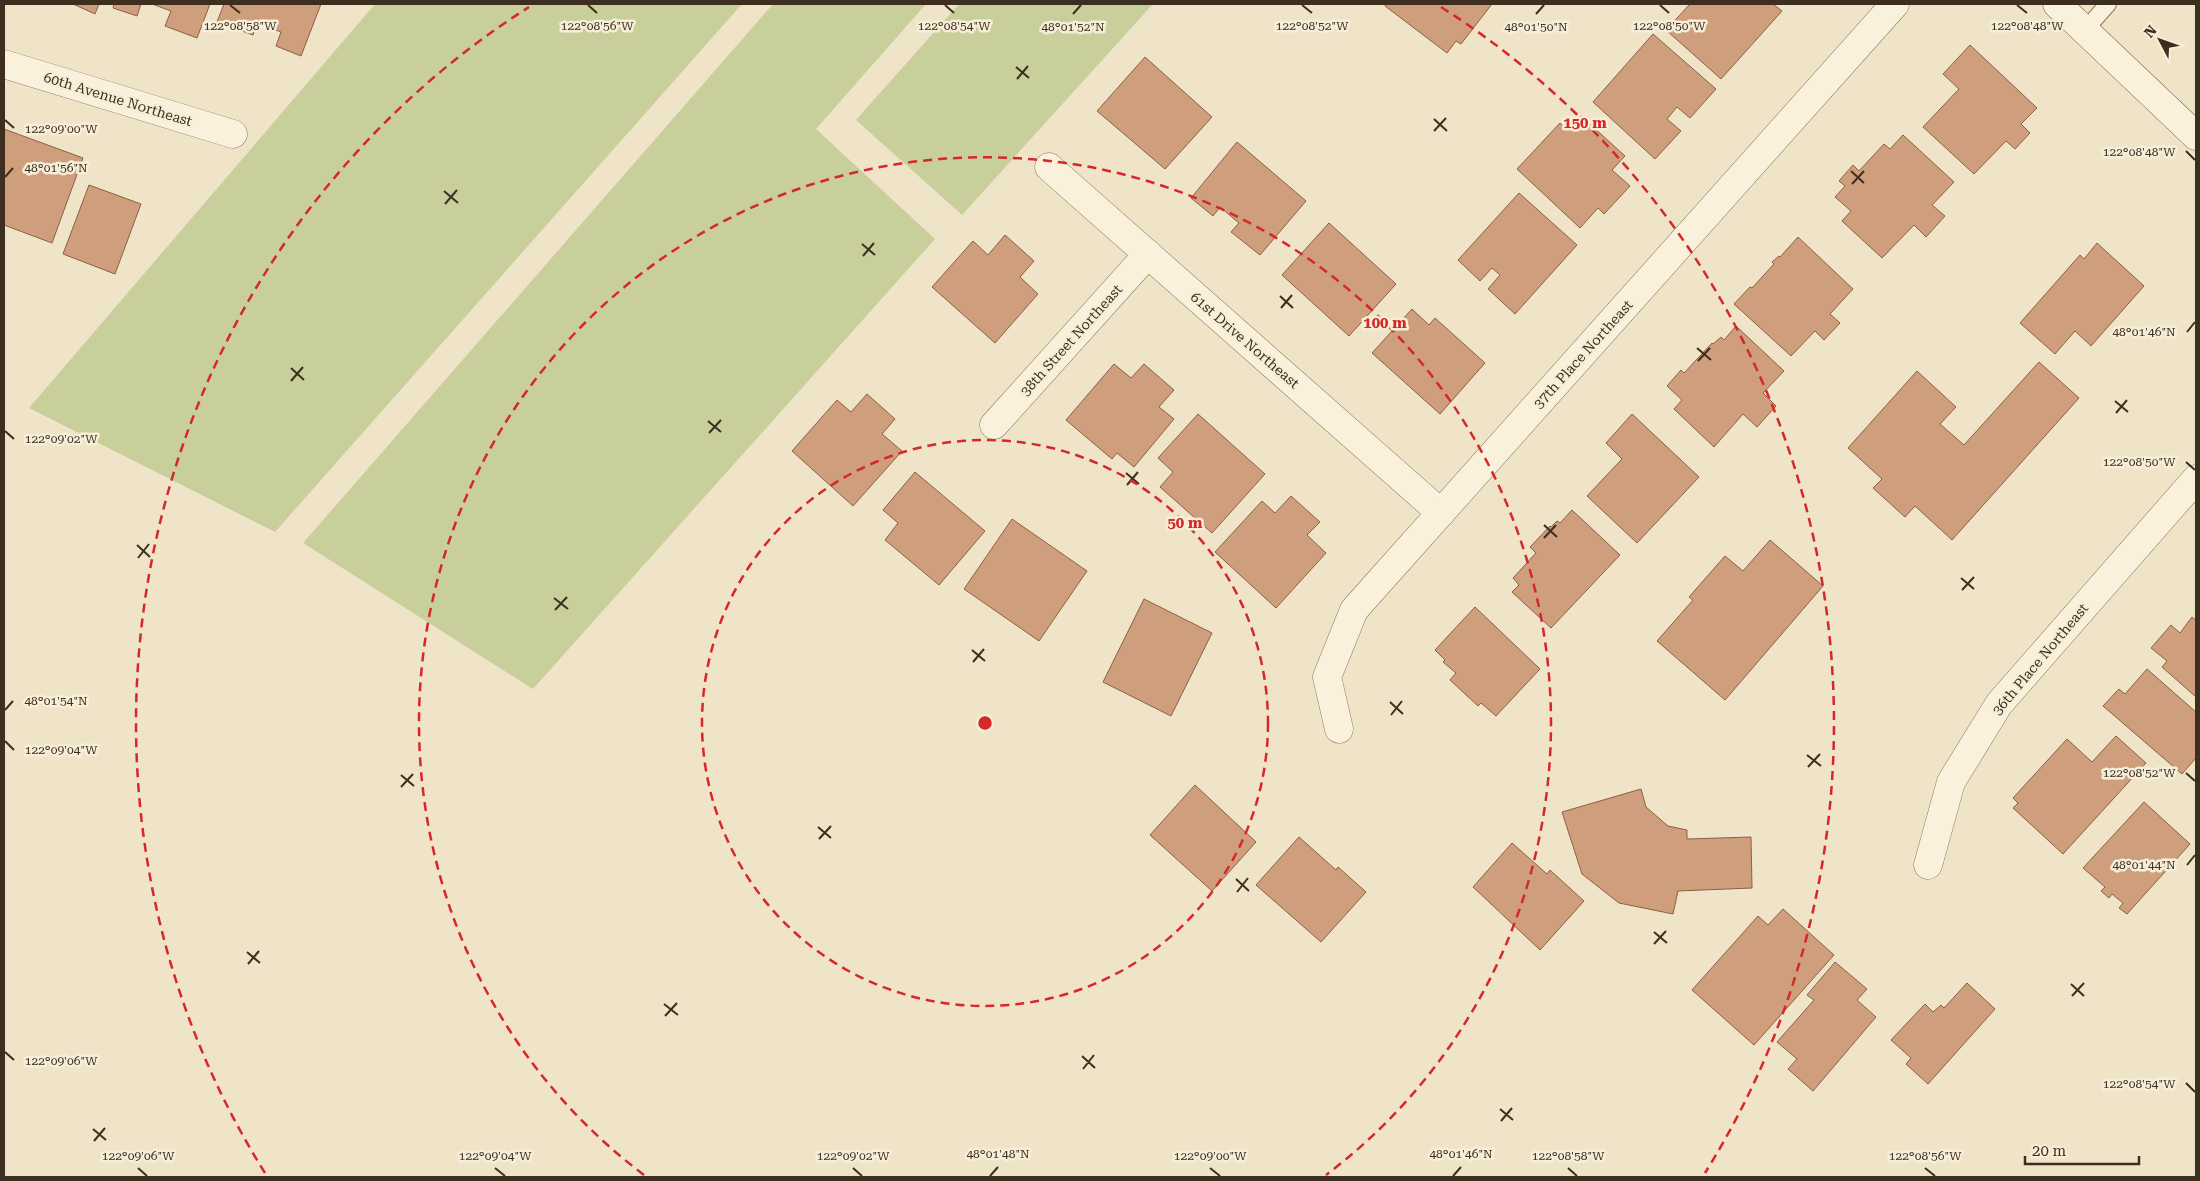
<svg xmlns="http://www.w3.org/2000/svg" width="2200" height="1181" viewBox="0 0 2200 1181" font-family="'Roboto Serif',serif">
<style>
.grass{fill:#c9cf9b}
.building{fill:#cf9f7d;stroke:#8d5f41}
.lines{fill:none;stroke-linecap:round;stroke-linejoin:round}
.lane-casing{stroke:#8d765c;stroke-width:18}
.street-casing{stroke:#8d765c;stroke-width:29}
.secondary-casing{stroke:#6f573f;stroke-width:29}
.lane{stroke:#faf1dc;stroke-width:16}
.street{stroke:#faf1dc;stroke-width:28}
.secondary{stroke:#faf1dc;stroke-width:28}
.ticks{fill:none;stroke:#3d2e20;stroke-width:2}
.ring{fill:none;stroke:#d62828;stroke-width:2.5;stroke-dasharray:9 6}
.labels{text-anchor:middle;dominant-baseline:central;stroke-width:5;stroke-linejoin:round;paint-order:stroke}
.street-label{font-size:14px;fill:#3d2e20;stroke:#f7eed8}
.ticks-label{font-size:12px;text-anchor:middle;fill:#3d2e20;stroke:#f7eed8;stroke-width:5;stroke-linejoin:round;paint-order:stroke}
.centre{fill:#d62828;stroke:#f7eed8;stroke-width:2.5}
.ring-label{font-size:15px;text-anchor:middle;font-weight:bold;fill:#d62828;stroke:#f7eed8;stroke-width:5;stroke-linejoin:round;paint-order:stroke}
</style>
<rect width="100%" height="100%" fill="#f0e4c8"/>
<g class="grass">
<polygon points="375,4 742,4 275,532 29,408"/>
<polygon points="773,4 926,4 816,129 935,239 533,689 303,543"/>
<polygon points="959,4 1153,4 962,215 856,120"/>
</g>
<g class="building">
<polygon points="73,4 99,4 95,14"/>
<polygon points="114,4 141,4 137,16 113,8"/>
<polygon points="152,4 210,4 197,38 165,26 171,11"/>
<polygon points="224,4 321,4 301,56 276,46 281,32 257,23 253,35 217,22"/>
<polygon points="1386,4 1492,4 1461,44 1456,41 1447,53 1385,6"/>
<polygon points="1690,4 1773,4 1782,11 1721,79 1666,30"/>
<polygon points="1653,34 1716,89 1690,118 1677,107 1667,119 1681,131 1655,159 1593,102"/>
<polygon points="1970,45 2037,108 2021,124 2030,133 2015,149 2006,141 1974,174 1923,127 1959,89 1943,74"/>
<polygon points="1145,57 1212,117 1165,169 1097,111"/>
<polygon points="1581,116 1625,156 1612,170 1630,186 1604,214 1598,208 1580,228 1517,169 1560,123 1567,130"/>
<polygon points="4,129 83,158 52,243 4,225"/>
<polygon points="1903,135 1954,182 1932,205 1945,216 1926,237 1914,225 1882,258 1842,221 1851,211 1835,197 1845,186 1839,181 1853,165 1859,171 1884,144 1890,149"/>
<polygon points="1237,142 1306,201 1260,255 1231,232 1239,223 1220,207 1213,216 1191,198"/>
<polygon points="89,185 141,204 115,274 63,254"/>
<polygon points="1519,193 1577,245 1515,314 1488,289 1500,275 1492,268 1480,281 1458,260"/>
<polygon points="1329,223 1396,284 1349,336 1282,275"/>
<polygon points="1005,235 1034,261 1020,277 1038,294 995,343 932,287 973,241 988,255"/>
<polygon points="1798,237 1853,289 1830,314 1840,323 1824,340 1815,331 1791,356 1734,304 1750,287 1752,288 1774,264 1772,262 1779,256 1780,257"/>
<polygon points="2097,243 2144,286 2091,346 2075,331 2055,354 2020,323 2080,255 2084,259"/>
<polygon points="1412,309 1429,325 1435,318 1485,363 1440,414 1372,353"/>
<polygon points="1736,326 1784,371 1763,393 1776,406 1757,427 1743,414 1714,447 1674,409 1682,400 1667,386 1681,370 1684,373 1712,343 1713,344 1721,337 1724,340"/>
<polygon points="2039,362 2079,398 1952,540 1915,506 1905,517 1873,488 1882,479 1848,448 1917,371 1956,407 1940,424 1964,445"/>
<polygon points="1114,364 1131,378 1144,364 1174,390 1159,407 1174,419 1134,467 1117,453 1112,459 1066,420"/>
<polygon points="867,394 895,419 882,434 902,451 853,506 792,451 837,400 851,412"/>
<polygon points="1198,414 1265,474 1212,533 1160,487 1173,472 1158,458"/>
<polygon points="1632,414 1699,477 1637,543 1587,496 1622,459 1606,443"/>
<polygon points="915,472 985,531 939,585 885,540 898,523 883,510"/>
<polygon points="1291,496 1320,522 1307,535 1326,553 1276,608 1215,552 1262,501 1275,513"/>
<polygon points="1572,510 1620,555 1551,628 1512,592 1519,585 1513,578 1536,553 1530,547 1550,526 1551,527 1557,521 1560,523"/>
<polygon points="1012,519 1087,571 1039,641 964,589"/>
<polygon points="1770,540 1823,586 1725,700 1657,641 1693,600 1689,597 1725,556 1743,571"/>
<polygon points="1144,599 1212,633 1171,716 1103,682"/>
<polygon points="1475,607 1540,669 1496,716 1481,703 1478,706 1450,680 1456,673 1443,662 1445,660 1435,650"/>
<polygon points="2192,617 2196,620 2196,697 2162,667 2167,661 2151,648 2171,625 2180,633"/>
<polygon points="2147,669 2196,712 2196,758 2182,774 2103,706 2119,689 2125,694"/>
<polygon points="2116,736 2146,763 2063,854 2013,808 2018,803 2013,798 2067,739 2092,762"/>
<polygon points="1195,785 1256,842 1212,891 1150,835"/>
<polygon points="1641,789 1646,807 1668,826 1687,830 1687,839 1751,837 1752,888 1678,891 1673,914 1619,903 1582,874 1562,812"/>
<polygon points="2144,802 2190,844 2127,914 2119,908 2123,903 2112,894 2109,898 2101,891 2105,887 2083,868"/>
<polygon points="1299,837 1336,870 1338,867 1366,892 1321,942 1256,885"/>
<polygon points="1512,843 1547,874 1550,870 1584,901 1540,950 1473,887"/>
<polygon points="1783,909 1834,955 1754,1045 1692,990 1758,916 1768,925"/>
<polygon points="1835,962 1867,989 1857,1000 1876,1017 1813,1091 1788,1069 1797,1059 1777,1042 1814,1000 1807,995"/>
<polygon points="1967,983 1995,1009 1928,1084 1906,1064 1911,1058 1891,1040 1925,1004 1933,1012 1941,1005 1944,1008"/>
</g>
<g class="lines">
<g class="lane-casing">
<polyline id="lane" points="2085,30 2108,4"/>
</g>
<g class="street-casing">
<g id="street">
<polyline points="4,64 233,134"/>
<polyline points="1049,167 1441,513"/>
<polyline points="994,425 1148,254"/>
<polyline points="1339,729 1327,677 1354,610 1895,4"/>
<polyline points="1928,865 1951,782 1999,704 2196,479"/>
</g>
</g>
<g class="secondary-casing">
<polyline id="secondary" points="2057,4 2196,136"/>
</g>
<use href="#lane" class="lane"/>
<use href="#street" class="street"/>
<use href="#secondary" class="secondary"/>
</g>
<path class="ticks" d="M 230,5 L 240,13M 588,5 L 597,13M 945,5 L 954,13M 1302,5 L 1312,13M 1660,5 L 1669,13M 2017,5 L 2027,13M 1073,14 L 1081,5M 1536,14 L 1544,5M 1016,67 L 1029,78M 1017,79 L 1028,66M 1434,119 L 1447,131M 5,120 L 14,128M 1434,131 L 1446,118M 2186,151 L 2195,160M 1851,171 L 1864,183M 5,177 L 13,168M 1852,184 L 1864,171M 444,191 L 458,203M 445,204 L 457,190M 862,244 L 875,255M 863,256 L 874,243M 1280,296 L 1293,308M 1281,308 L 1292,295M 2187,332 L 2195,322M 1697,348 L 1711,360M 1698,361 L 1710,348M 291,368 L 304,380M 291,381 L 303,367M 2115,401 L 2128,412M 2116,413 L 2127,400M 708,421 L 721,432M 5,431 L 14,439M 709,433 L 721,420M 2186,462 L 2195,470M 1126,473 L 1139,484M 1127,485 L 1138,472M 1544,525 L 1557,537M 1544,538 L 1556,525M 137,545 L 150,557M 138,558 L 149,544M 1961,578 L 1974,589M 1962,590 L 1974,577M 554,598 L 568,609M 555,610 L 567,597M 972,650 L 985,661M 973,662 L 984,649M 1390,702 L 1403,714M 5,710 L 13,701M 1391,715 L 1402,701M 5,741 L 14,750M 1807,755 L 1821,766M 1808,767 L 1820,754M 2186,773 L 2195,781M 401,775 L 414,786M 401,787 L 413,774M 818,827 L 831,838M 819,839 L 831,826M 2187,865 L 2195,855M 1236,879 L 1249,891M 1237,892 L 1248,878M 1654,932 L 1667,943M 1654,944 L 1666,931M 247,952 L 260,963M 248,964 L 259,951M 2071,984 L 2084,996M 2072,996 L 2084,983M 664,1004 L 678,1015M 665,1016 L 677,1003M 5,1052 L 14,1060M 1082,1056 L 1095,1068M 1083,1069 L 1094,1055M 2186,1083 L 2195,1092M 1500,1109 L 1513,1120M 1501,1121 L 1512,1108M 93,1129 L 106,1140M 94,1141 L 105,1128M 138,1168 L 147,1176M 495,1168 L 505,1176M 853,1168 L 862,1176M 1210,1168 L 1220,1176M 1568,1168 L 1577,1176M 1925,1168 L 1935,1176M 990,1176 L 998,1167M 1453,1176 L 1461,1167"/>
<g class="ring">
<circle cx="985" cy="723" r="283"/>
<path d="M644 1175A566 566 0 1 1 1326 1175"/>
<path d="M265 1173A849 849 0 0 1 529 7M1441 7A849 849 0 0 1 1705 1173"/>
</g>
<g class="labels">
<g class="street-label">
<text transform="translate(118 99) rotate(17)">60th Avenue Northeast</text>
<text transform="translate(1071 340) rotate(-48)">38th Street Northeast</text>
<text transform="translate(1245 340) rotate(41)">61st Drive Northeast</text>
<text transform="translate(1583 354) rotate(-48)">37th Place Northeast</text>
<text transform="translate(2040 659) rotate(-50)">36th Place Northeast</text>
</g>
</g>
<g class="ticks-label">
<text x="954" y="30">122°08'54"W</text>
<text x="2027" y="30">122°08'48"W</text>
<text x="240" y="30">122°08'58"W</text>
<text x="597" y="30">122°08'56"W</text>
<text x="1312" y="30">122°08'52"W</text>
<text x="1669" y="30">122°08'50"W</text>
<text x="1073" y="31">48°01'52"N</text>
<text x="1536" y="31">48°01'50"N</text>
<text x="61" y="133">122°09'00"W</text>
<text x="2139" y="156">122°08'48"W</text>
<text x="56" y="172">48°01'56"N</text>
<text x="2144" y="336">48°01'46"N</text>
<text x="61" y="443">122°09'02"W</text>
<text x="2139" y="466">122°08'50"W</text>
<text x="56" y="705">48°01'54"N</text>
<text x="61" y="754">122°09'04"W</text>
<text x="2139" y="777">122°08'52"W</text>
<text x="2144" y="869">48°01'44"N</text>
<text x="61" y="1065">122°09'06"W</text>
<text x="2139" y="1088">122°08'54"W</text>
<text x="998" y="1158">48°01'48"N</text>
<text x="1461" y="1158">48°01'46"N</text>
<text x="138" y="1160">122°09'06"W</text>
<text x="495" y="1160">122°09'04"W</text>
<text x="853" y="1160">122°09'02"W</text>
<text x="1210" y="1160">122°09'00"W</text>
<text x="1568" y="1160">122°08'58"W</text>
<text x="1925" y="1160">122°08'56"W</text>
</g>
<circle cx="985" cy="723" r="8" class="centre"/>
<g class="ring-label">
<text x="1585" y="128">150 m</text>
<text x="1385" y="328">100 m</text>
<text x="1185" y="528">50 m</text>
</g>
<rect width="2200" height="1181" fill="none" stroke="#3d2e20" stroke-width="10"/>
<g transform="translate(2160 40) rotate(311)" stroke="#f7eed8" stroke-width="4" paint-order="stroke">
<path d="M0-4L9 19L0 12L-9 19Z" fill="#3d2e20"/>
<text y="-8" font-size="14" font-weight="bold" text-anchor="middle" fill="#3d2e20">N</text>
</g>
<path d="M2025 1156v8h114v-8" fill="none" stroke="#3d2e20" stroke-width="2.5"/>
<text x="2032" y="1156" font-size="15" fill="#3d2e20" stroke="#f7eed8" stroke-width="4" paint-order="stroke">20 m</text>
</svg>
